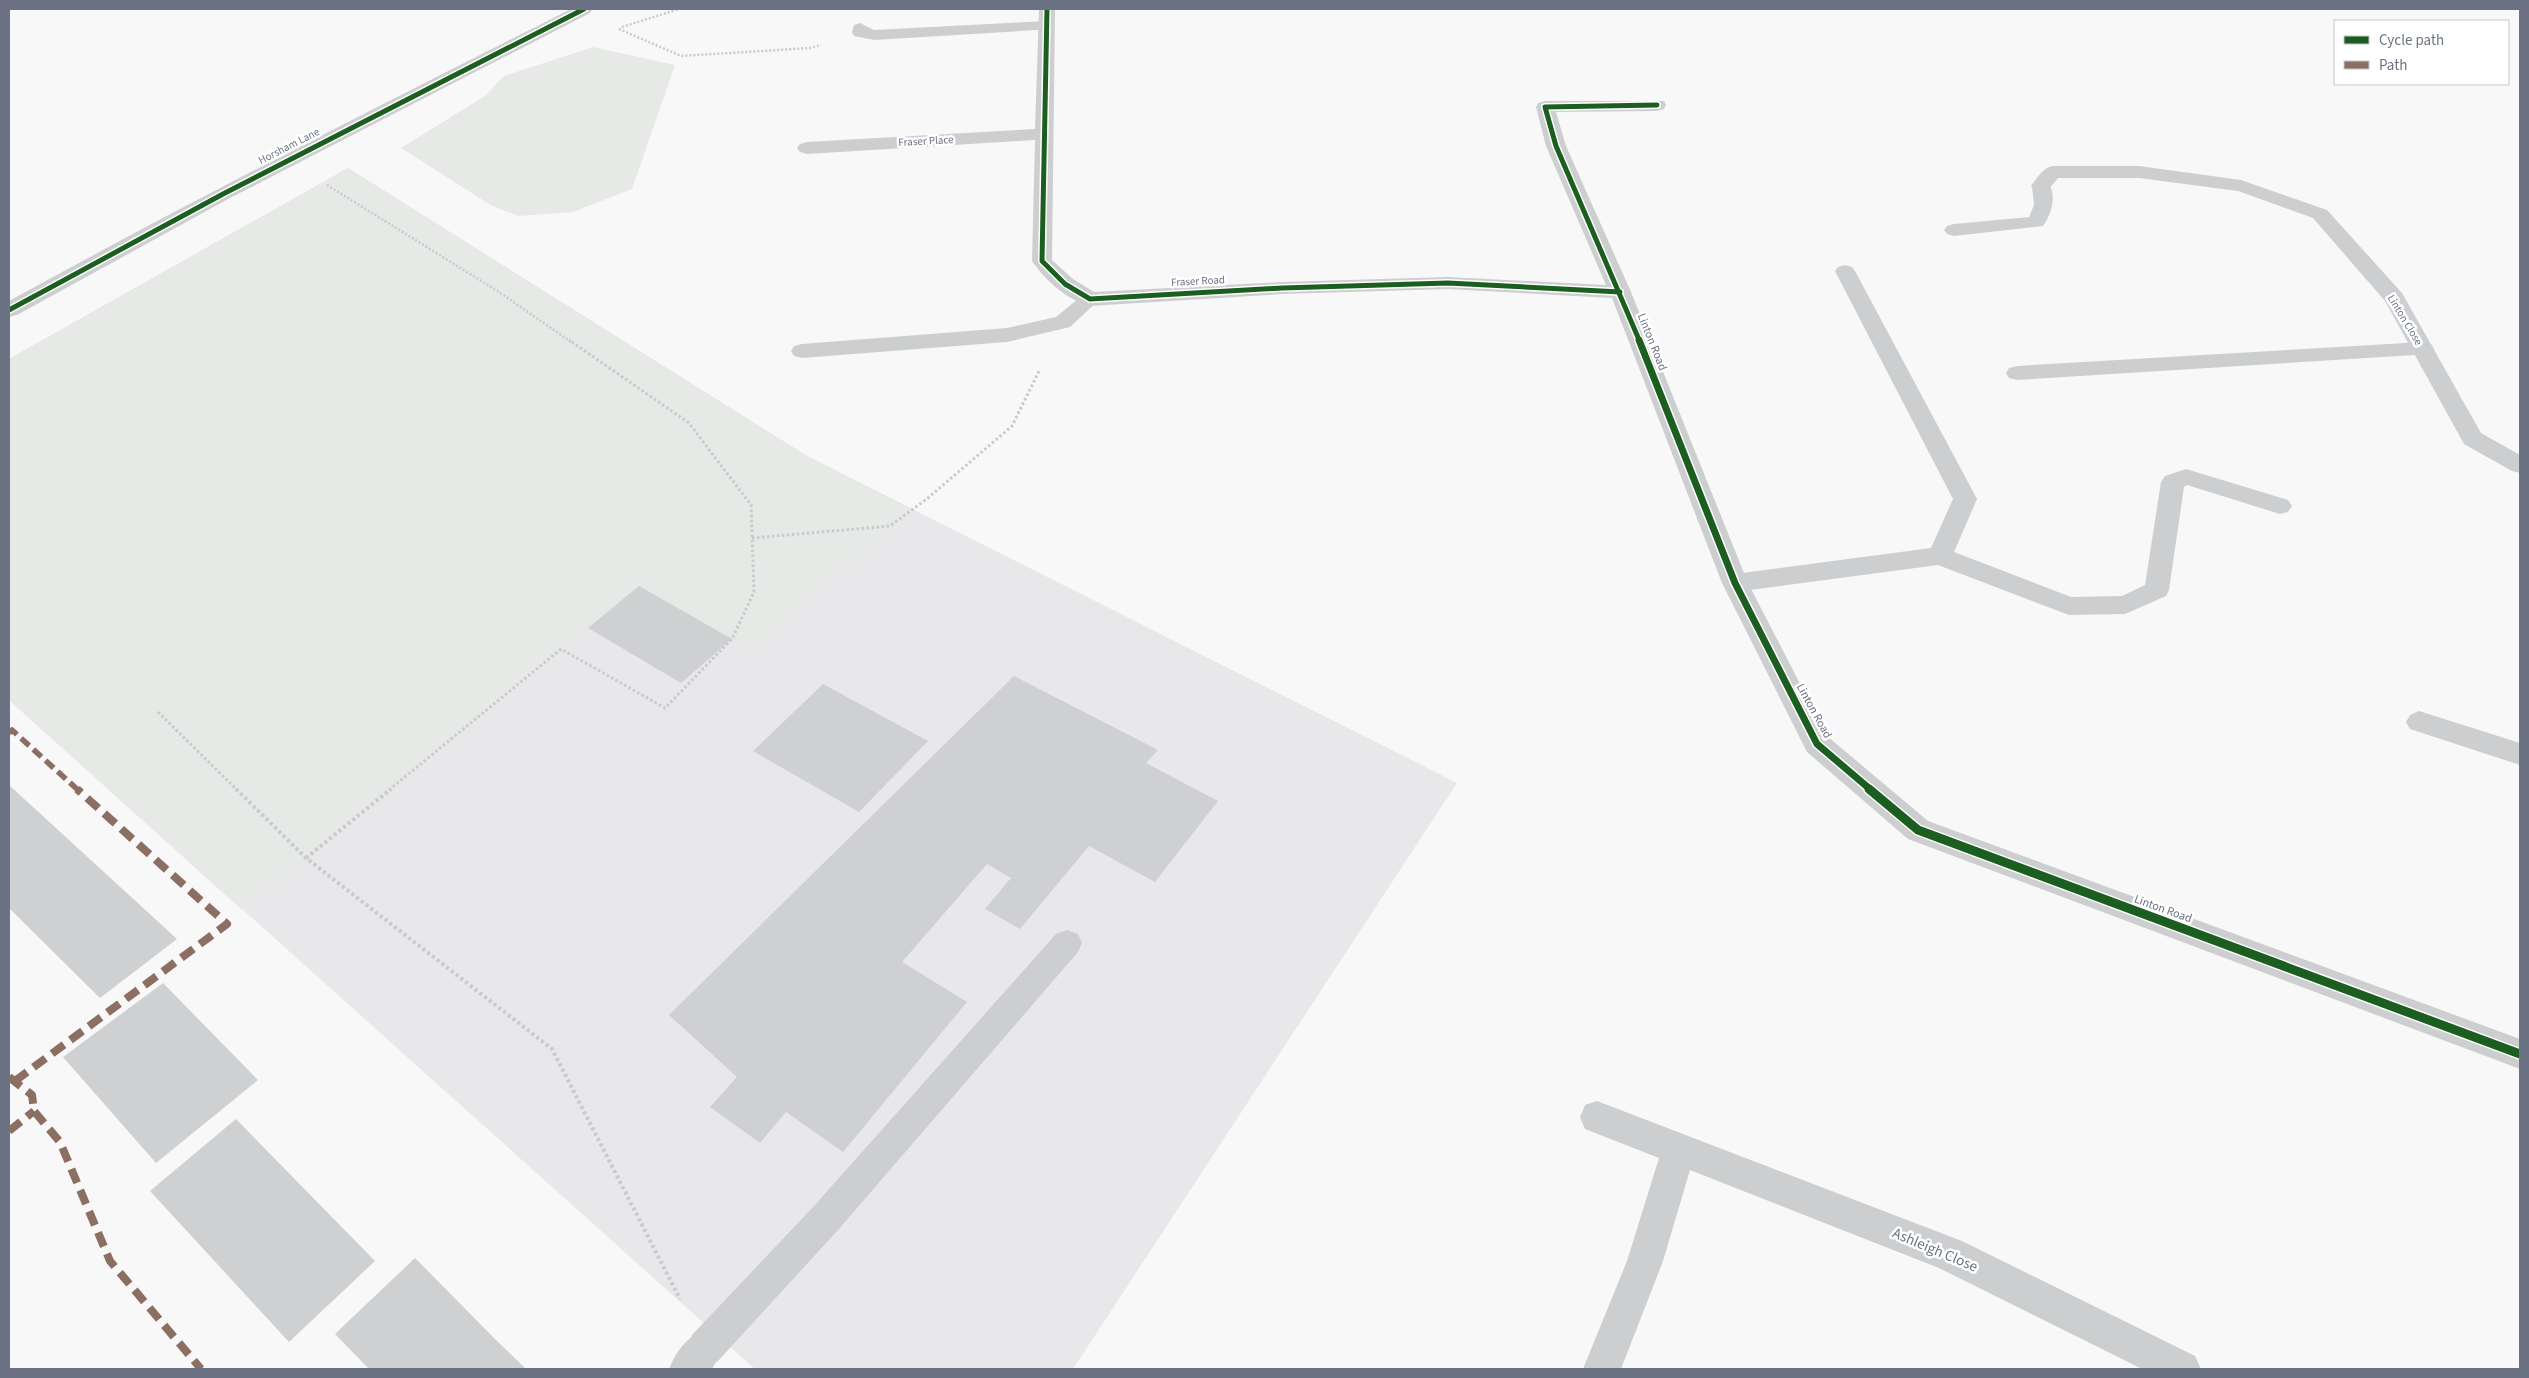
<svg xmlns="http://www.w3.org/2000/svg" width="2529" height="1378" viewBox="0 0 2529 1378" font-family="'Source Sans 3',sans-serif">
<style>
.built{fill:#e8e8ea}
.green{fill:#e6e9e6}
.building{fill:#cfd0d2}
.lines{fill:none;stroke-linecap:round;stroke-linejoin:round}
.path-far2{stroke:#cacacc;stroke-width:2.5;stroke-dasharray:2 2;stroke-linecap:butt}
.path-far1{stroke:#cacacc;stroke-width:3;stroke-dasharray:2.5 2.5;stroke-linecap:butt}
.path{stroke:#cacacc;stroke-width:4;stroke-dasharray:3 3;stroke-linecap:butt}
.lane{fill:#cdcecf;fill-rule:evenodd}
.street{fill:#cdcecf;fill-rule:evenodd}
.quiet-far1{stroke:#8d6e63;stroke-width:5.5;stroke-dasharray:11 5.5;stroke-linecap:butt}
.quiet{stroke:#8d6e63;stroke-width:8;stroke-dasharray:15 8;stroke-linecap:butt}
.cycleway-far2-casing{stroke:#fff;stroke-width:8}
.cycleway-far1-casing{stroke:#fff;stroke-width:10}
.cycleway-casing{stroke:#fff;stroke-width:12}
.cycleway-far2{stroke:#1b5e20;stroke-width:5}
.cycleway-far1{stroke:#1b5e20;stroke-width:7}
.cycleway{stroke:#1b5e20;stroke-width:9}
.labels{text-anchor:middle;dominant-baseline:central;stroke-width:5;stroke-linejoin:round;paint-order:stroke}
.far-street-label{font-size:11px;fill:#6b7284;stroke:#fff}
.street-label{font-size:12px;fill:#6b7284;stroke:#fff}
.near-street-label{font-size:15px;fill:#6b7284;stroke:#fff}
</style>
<rect width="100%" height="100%" fill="#f8f8f8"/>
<polygon class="built" points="348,168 807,456 1457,783 1073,1369 755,1369 9,700 9,359"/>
<g class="green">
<polygon points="593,47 675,65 632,189 573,212 519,216 492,206 401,148 485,96 504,76"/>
<polygon points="348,168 807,456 913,509 756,644 732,639 639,587 242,910 9,700 9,359"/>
</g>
<g class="building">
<polygon points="639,586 732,639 681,683 588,628"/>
<polygon points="1014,676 1158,750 1146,763 1218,801 1155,882 1089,846 1020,929 985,909 1011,878 987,864 902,962 967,1002 843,1152 786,1112 760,1143 710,1107 737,1077 669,1015"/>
<polygon points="823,684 928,741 859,812 753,751"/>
<polygon points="9,785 177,939 100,998 9,908"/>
<polygon points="163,983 258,1080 156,1163 63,1057"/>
<polygon points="236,1119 375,1261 289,1342 150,1191"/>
<polygon points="415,1258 496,1340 526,1369 369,1369 335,1334"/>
</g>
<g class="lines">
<g class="path-far2">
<polyline points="622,27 679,9"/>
<polyline points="619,29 681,56 810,48 821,45"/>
<polyline points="327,185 499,292 571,342"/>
</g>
<g class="path-far1">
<polyline points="752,538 890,526 928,498 1012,426 1040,369"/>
<polyline points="158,712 237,790"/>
<polyline points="389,790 561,649 665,708 732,639 754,592 751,505 689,423 569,340"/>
</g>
<g class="path">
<polyline points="236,789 306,858 552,1049 680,1299"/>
<polyline points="306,858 391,789"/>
</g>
<g class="lane">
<polygon points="1047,21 1055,26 1053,29 874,40 854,36 852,32 854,25 860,23 874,30"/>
<path d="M 2041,180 L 2048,182 C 2057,196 2052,213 2043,226 L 1954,236 L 1947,234 L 1944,230 L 1947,226 L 1954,224 L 2029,217 L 2034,205 L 2032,186 L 2034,182 Z"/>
<polygon points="1845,265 1852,267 1855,271 1977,499 1954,552 2071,597 2122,596 2145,585 2161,482 2165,476 2186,469 2288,500 2292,506 2288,512 2280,514 2187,485 2184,487 2169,590 2166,596 2125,614 2069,615 1938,565 1735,592 1726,589 1723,583 1726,577 1735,574 1931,548 1953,499 1835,271 1838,267"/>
<polygon points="1090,293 1097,295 1100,299 1070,327 1007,342 802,358 794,356 791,351 794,346 802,344 1007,328 1056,317 1083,295"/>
<polygon points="2423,342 2431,344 2434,349 2431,354 2017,380 2009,378 2006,373 2009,368 2017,366"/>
<polygon points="2419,711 2520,743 2520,765 2410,729 2406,722 2410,715"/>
<polygon points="1067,930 1078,934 1082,943 1078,952 838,1230 718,1361 705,1366 692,1361 687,1348 692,1335 814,1206 1056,934"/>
</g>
<g class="street">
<path d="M 571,9 L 592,9 L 590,13 L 230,198 L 17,315 L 9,317 L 9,301 C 194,199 383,104 571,9 Z"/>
<path d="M 1039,9 L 1055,9 L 1052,260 L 1073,279 L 1094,292 L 1282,282 L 1448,277 L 1606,285 L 1546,146 L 1536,107 L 1538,103 L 1545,101 L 1664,101 L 1666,105 L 1664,109 L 1657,111 L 1556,112 L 1566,146 L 1631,292 L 1748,583 L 1827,736 L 1928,821 L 2520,1039 L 2520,1069 L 1908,839 L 1807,752 L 1722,583 L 1612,298 L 1448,289 L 1282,294 L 1090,306 C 1067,300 1045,280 1032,261 L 1035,140 L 807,154 L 800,152 L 797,148 L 800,144 L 807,142 L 1035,129 Z"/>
<path d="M 2052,166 L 2139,166 L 2241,180 L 2327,210 L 2402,293 L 2481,433 L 2520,455 L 2520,473 L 2512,471 L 2464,444 L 2385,301 L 2313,218 L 2238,191 L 2139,178 L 2058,178 L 2048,190 L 2034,190 L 2031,186 C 2037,178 2042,169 2052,166 Z"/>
<polygon points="1597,1101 1962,1241 2195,1356 2201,1369 2142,1369 1939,1268 1690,1170 1663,1261 1621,1369 1583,1369 1627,1261 1659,1158 1585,1129 1580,1117 1585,1105"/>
<path d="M 705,1329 L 718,1335 L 724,1348 L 712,1369 L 669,1369 C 676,1351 687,1337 705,1329 Z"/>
</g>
<polyline class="quiet-far1" points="9,733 12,730 78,790"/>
<g class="quiet">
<polyline points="9,1077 32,1095 34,1111 60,1142 110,1261 201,1369"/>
<polyline points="15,1081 227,924 77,789"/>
<polyline points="9,1131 34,1111"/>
</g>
<g class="cycleway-far2-casing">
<g id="cycleway-far2">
<polyline points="1047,9 1042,261 1065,284 1090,299 1282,288 1448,283 1620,292"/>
<polyline points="9,310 223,194 584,9"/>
<polyline points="1640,342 1556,146 1545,107 1657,105"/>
</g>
</g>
<g class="cycleway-far1-casing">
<polyline id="cycleway-far1" points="1639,340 1735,583 1817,744 1871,790"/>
</g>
<g class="cycleway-casing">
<polyline id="cycleway" points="1869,789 1918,830 2520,1054"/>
</g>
<use href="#cycleway-far2" class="cycleway-far2"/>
<use href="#cycleway-far1" class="cycleway-far1"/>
<use href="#cycleway" class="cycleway"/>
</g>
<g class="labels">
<g class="far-street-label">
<text transform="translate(926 141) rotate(-3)">Fraser Place</text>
<text transform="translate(289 146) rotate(-27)">Horsham Lane</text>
<text transform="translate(1198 281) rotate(-3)">Fraser Road</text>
<text transform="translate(2405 320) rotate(59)">Linton Close</text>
</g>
<g class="street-label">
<text transform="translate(1652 342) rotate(68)">Linton Road</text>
<text transform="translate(1814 711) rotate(61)">Linton Road</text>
<text transform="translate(2163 909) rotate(20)">Linton Road</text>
</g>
<g class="near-street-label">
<text transform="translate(1935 1250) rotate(23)">Ashleigh Close</text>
</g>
</g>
<rect width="2529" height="1378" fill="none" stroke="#6b7284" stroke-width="20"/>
<rect x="2334" y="20" width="175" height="65" fill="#ffffff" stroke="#c4c7ce"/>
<rect x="2344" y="36" width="25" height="8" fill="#1b5e20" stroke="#c4c7ce"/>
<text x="2379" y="45" font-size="15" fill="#6b7284">Cycle path</text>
<rect x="2344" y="61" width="25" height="8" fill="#8d6e63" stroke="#c4c7ce"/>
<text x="2379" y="70" font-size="15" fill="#6b7284">Path</text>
</svg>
